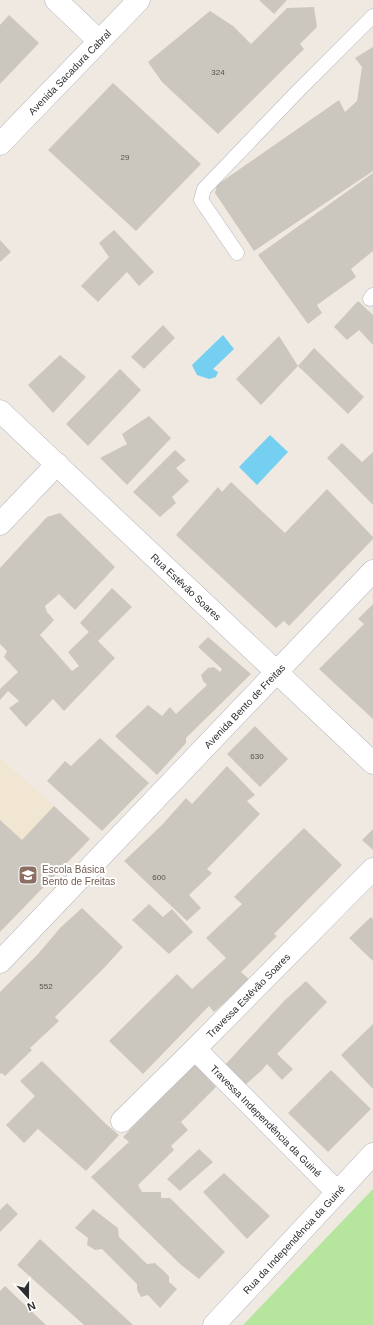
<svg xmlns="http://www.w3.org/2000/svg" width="373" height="1325" viewBox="0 0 373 1325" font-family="Helvetica,sans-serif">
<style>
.education{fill:#f0e6d1}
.green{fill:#b6e59e}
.water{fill:#75cff0}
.building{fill:#cbc7bf}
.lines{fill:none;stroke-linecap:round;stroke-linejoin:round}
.lane-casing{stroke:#b4b7c1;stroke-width:15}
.street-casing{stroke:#b4b7c1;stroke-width:23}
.secondary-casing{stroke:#b4b7c1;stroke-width:23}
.lane{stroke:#fff;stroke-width:14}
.street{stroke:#fff;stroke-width:22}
.secondary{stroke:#fff;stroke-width:22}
.labels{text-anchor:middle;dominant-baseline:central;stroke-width:4;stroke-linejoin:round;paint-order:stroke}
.number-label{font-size:8px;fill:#555452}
.street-label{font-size:10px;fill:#2e2e2e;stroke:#fff}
.education-label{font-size:10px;fill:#785e54;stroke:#fff;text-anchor:start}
</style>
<rect width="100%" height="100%" fill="#efe9e1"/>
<polygon class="education" points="0,758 90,839 11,921 0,910"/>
<polygon class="green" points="373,1189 373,1325 243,1325"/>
<g class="water">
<polygon points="223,335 234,349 213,369 218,372 216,377 209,379 197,375 192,365"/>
<polygon points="270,435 288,452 257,485 239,467"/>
</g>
<g class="building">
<polygon points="259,0 287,0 274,14"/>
<polygon points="314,7 317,27 300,44 304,49 218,134 162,82 148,62 210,11 233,26 251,44 287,8"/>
<polygon points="9,15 39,43 0,84 0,25"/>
<polygon points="373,47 373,171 254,251 215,193 217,185 339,100 345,112 357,101 362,67 355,58"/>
<polygon points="113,83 201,164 136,231 48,150"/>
<polygon points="373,173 373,251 351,269 356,277 317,305 322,313 308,324 258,255"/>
<polygon points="114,230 154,272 139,286 127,272 98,302 81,286 109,257 99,243"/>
<polygon points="0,240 11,252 0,262"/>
<polygon points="358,301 373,315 373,345 359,330 347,340 334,327"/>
<polygon points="163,325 175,338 144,369 131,357"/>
<polygon points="279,336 298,366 314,348 364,397 348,414 298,366 261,405 236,379"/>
<polygon points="60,355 86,377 53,413 28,385"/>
<polygon points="120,369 141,390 88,446 66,424"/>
<polygon points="149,416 171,438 127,485 100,458 127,444 122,434"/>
<polygon points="342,443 362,462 373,452 373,505 327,458"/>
<polygon points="175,450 186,460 176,468 189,481 172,497 176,503 160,517 133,492"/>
<polygon points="231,482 285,533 327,489 373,537 373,539 289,626 284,621 276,628 176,535 218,487 222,492"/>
<polygon points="60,513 115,567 75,610 59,594 45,606 47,612 54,620 40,635 72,671 79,666 68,652 89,632 80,623 112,588 132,607 98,641 115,658 64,711 53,699 26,727 9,708 19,701 8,691 0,700 0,689 18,672 4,657 7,651 0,644 0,568 47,517"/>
<polygon points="373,604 373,719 319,669 364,624 358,619"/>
<polygon points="208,637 251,674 186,738 186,743 157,775 115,736 148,705 162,716 170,707 176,714 207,685 203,681 201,675 208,668 214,667 220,672 222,669 198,647"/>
<polygon points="255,726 288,759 260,787 227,754"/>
<polygon points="100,738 149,783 102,831 47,781 65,761 71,766"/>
<polygon points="227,766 255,795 247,801 260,814 207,869 212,873 189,895 201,908 187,921 124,861 162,825 186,798 192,804"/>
<polygon points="54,806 90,839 0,932 0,820 22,840"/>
<polygon points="304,828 342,865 274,934 277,936 241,972 250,980 214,1012 209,1006 143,1074 109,1041 177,974 192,989 226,958 206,938 242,904 234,897"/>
<polygon points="373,829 373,850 362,840"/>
<polygon points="149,904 163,917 172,909 193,932 169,954 132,920"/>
<polygon points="82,908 123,947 104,968 55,1017 59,1021 30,1048 32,1050 5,1076 2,1073 0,1074 0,992 38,954 61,927"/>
<polygon points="371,917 373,919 373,961 349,938"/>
<polygon points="306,981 327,1002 277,1054 293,1069 282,1080 267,1064 262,1070 243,1087 224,1066 284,1001"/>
<polygon points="373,1024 373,1089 341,1055"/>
<polygon points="42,1061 106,1124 119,1135 86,1171 38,1129 24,1143 6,1125 35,1096 20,1081"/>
<polygon points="195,1064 216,1087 181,1122 188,1130 171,1146 174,1150 138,1185 142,1192 161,1192 161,1198 170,1198 225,1252 199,1279 180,1264 91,1177 129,1142 123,1137"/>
<polygon points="331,1070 371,1109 328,1152 288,1113"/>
<polygon points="199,1149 213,1162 180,1191 167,1179"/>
<polygon points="224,1173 270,1216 247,1239 203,1192"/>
<polygon points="7,1203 18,1214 0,1232 0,1210"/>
<polygon points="93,1209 118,1228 119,1237 147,1264 155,1263 169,1276 169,1282 177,1289 160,1308 148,1295 141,1297 137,1290 137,1284 102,1249 95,1250 87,1245 88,1238 75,1228"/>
<polygon points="40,1239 133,1325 84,1325 17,1265"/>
<polygon points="5,1286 46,1325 0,1325 0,1291"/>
</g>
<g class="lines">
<g class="lane-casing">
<g id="lane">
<polyline points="237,253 201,200 204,189 297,92 373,16"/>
<polyline points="370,299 373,295"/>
</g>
</g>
<g class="street-casing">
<g id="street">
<polyline points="56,0 99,41"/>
<path id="s1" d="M 0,411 L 373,763"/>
<polyline points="0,524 57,464"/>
<path id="s2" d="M 195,1049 L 337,1192"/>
<path id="s3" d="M 122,1121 L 195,1049 L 373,869"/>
<path id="s4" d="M 214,1325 L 373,1154"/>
</g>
</g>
<g class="secondary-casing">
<g id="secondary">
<path id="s5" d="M 0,144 L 139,0"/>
<path id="s6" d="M 0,962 L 373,571"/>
</g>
</g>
<use href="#lane" class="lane"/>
<use href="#street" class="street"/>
<use href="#secondary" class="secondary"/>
</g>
<defs>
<g id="school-square" transform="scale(1)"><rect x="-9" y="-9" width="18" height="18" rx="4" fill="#8d6e63" stroke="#fff"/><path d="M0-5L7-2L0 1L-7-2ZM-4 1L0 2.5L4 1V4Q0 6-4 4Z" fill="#fff"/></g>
</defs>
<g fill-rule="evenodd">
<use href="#school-square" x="28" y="875"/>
</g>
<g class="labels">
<g class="number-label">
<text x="218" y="72">324</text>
<text x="125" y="157">29</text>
<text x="257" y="756">630</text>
<text x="159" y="877">600</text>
<text x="46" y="986">552</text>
</g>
<g class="street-label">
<text stroke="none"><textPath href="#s5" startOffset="100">Avenida Sacadura Cabral</textPath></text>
<text stroke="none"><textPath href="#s1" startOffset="256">Rua Estêvão Soares</textPath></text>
<text stroke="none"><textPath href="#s6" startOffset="354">Avenida Bento de Freitas</textPath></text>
<text stroke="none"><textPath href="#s3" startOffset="178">Travessa Estêvão Soares</textPath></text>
<text stroke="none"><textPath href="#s2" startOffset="101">Travessa Independência da Guiné</textPath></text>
<text stroke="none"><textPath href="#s4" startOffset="117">Rua da Independência da Guiné</textPath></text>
</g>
<g class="education-label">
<text x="42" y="869">Escola Básica<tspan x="42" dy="12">Bento de Freitas</tspan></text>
</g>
</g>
<g transform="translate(28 1297) rotate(159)" stroke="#ffffff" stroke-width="3" paint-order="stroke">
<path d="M0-3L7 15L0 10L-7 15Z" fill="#2e2e2e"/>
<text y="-6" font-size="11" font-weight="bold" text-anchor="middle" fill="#2e2e2e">N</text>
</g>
</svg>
